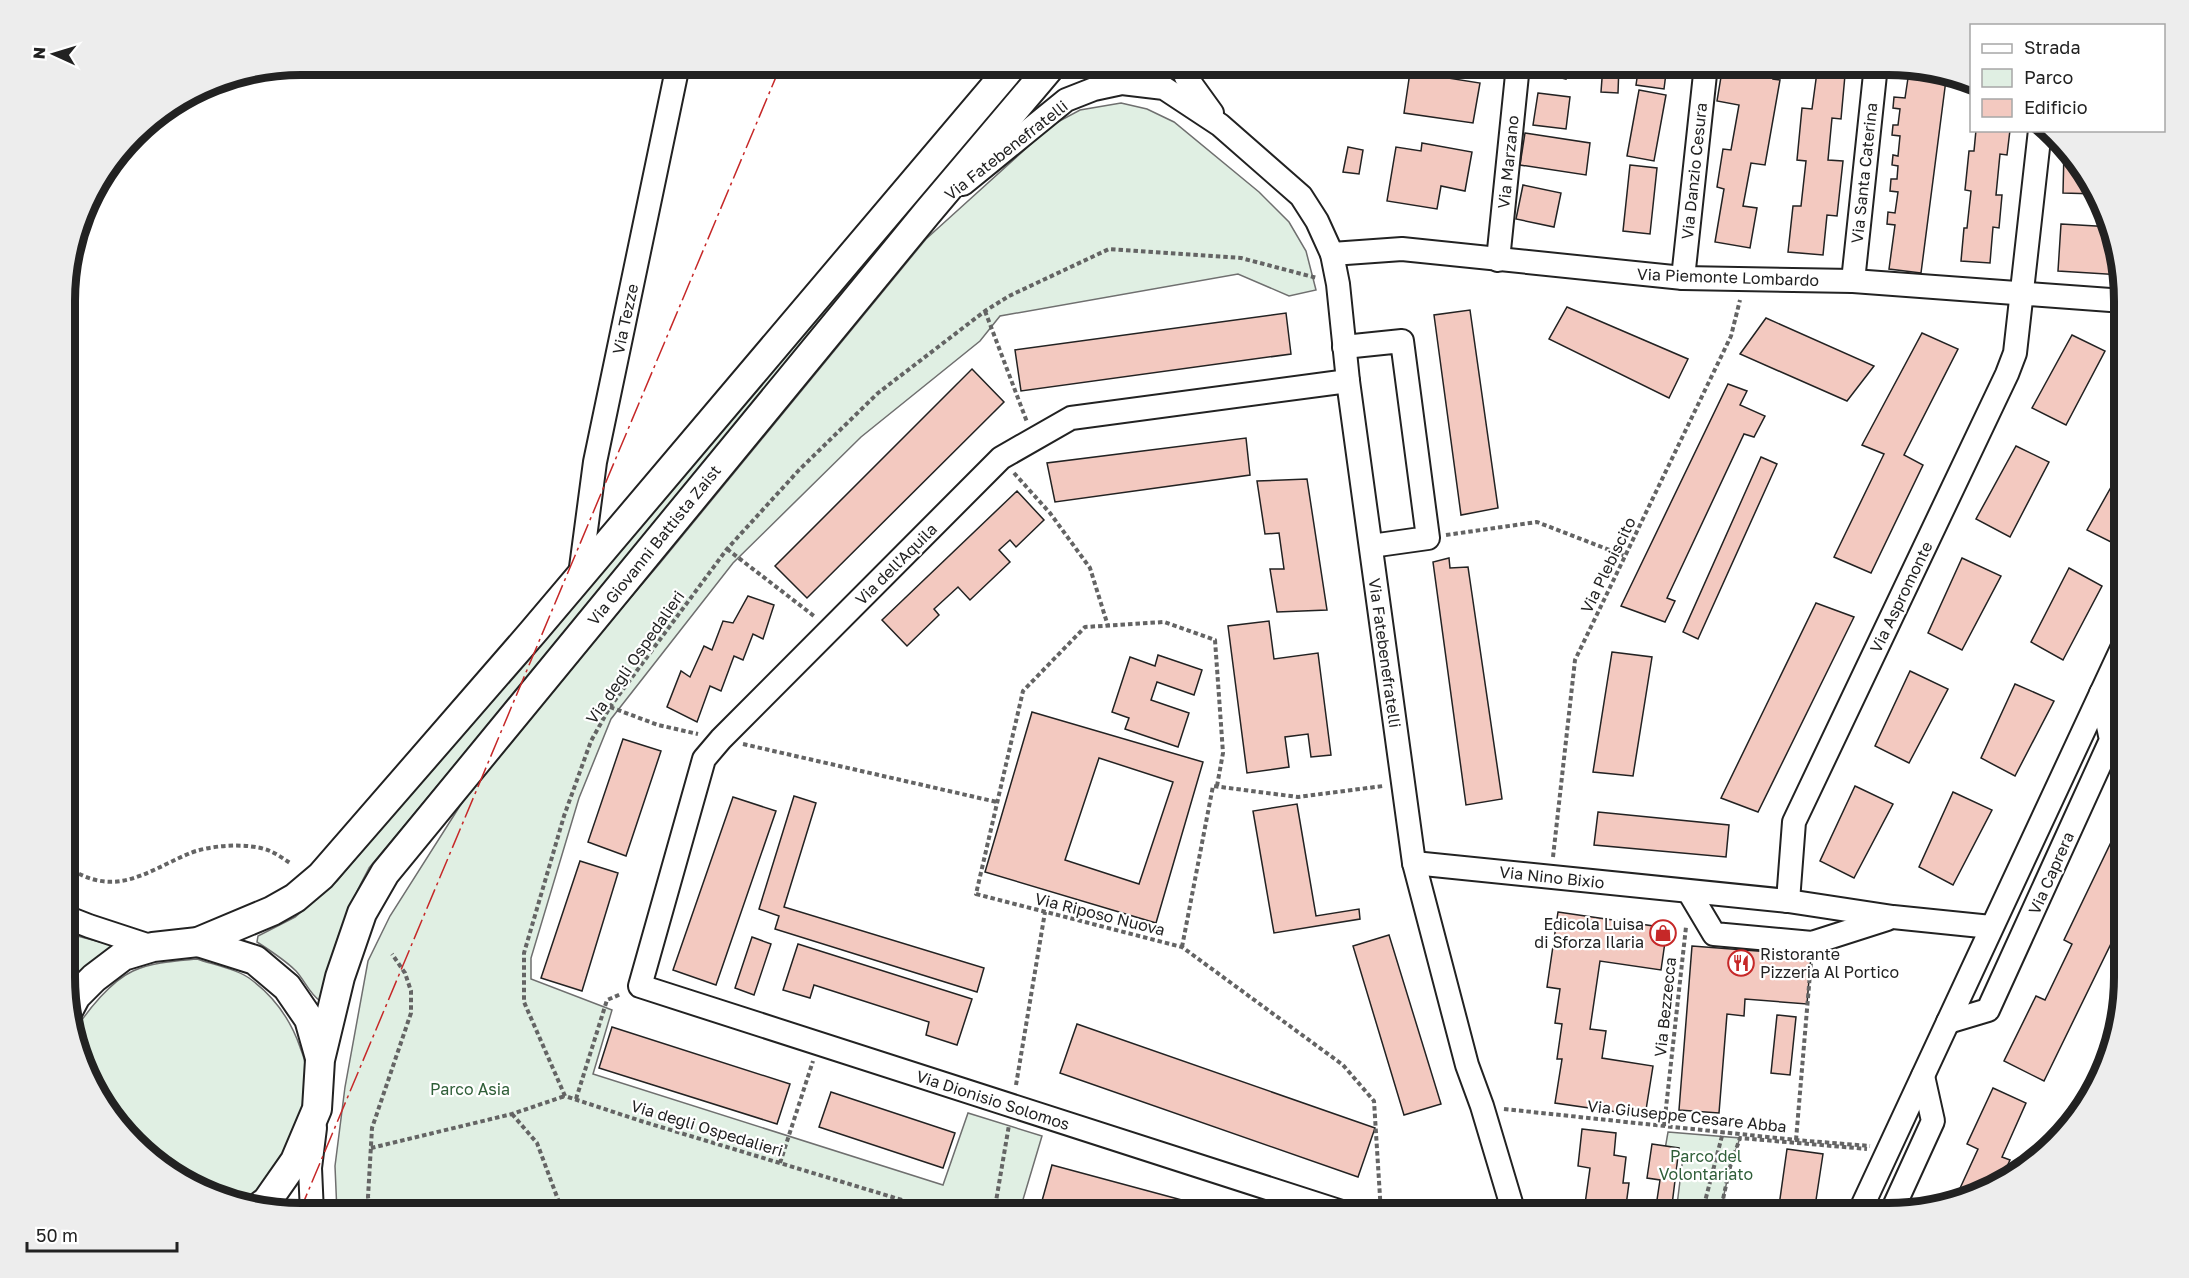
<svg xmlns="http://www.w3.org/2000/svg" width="2189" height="1278" viewBox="0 0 2189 1278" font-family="'Golos Text',sans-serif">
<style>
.green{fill:#e0efe3;stroke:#6f6f6f;stroke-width:1.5}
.building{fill:#f3c9c0;stroke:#222;stroke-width:1.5;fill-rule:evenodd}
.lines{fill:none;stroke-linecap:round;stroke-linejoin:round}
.minor-casing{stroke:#222;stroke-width:26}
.major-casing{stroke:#222;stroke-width:32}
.path{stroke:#646464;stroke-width:4;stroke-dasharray:4.5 3;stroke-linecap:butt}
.minor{stroke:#fff;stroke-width:22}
.major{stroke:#fff;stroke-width:28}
.power{stroke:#c62828;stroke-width:1.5;stroke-dasharray:21 4.5 3 4.5;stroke-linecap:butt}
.labels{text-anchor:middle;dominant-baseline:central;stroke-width:4.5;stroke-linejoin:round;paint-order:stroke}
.street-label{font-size:16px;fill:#222;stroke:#fff}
.poi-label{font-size:16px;fill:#222;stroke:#fff;text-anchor:end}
.park-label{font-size:16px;fill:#2f5e38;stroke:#fff}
.rim{fill:none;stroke:#222;stroke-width:8}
</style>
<rect width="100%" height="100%" fill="#fff"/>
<g class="green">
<path d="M 1018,65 L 1037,65 L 369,868 C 344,914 332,950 320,1001 C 309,993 305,981 296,971 C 285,960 271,951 257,942 L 258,936 L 295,917 L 337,881 Z"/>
<polygon points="1121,103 1147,109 1174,122 1259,192 1289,222 1306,251 1316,290 1289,296 1238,274 1000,316 980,341 861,437 733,563 611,719 579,798 531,958 531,979 612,1010 593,1074 943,1185 968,1113 1042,1136 1019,1213 337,1213 335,1166 345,1087 368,961 390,916 477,779 660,563 926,239 1052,125 1080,110"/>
<polygon points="66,933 123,948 66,994"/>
<path d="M 197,959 C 211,964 237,969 249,978 C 274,996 290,1018 300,1047 C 302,1053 305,1059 305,1065 C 309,1117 282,1176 239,1205 L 183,1182 L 104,1109 L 75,1030 C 88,1010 111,981 133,971 C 153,962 176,961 197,959 Z"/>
<polygon points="1668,1132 1740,1138 1730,1167 1720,1213 1676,1213 1683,1157 1664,1155"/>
</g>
<g class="building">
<polygon points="1534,65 1569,65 1566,79 1532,71"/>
<polygon points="1603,65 1619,65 1618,93 1601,92"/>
<polygon points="1639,65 1667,65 1664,89 1636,85"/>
<polygon points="1723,65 1776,65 1773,79 1780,80 1765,165 1751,163 1743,206 1757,208 1750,248 1715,242 1724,189 1717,187 1723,149 1731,150 1739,105 1717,101"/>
<polygon points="1899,66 1947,72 1921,273 1889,269 1895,225 1887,224 1888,212 1895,213 1898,192 1890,191 1891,179 1897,179 1898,166 1892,165 1893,155 1898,156 1900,136 1892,135 1893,125 1898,125 1900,109 1893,108 1894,97 1905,98 1908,78 1898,77"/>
<polygon points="1410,72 1480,83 1473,123 1404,113"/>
<polygon points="1817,72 1845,75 1841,119 1832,118 1828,160 1843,161 1837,216 1827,215 1823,255 1788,252 1793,206 1801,206 1806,161 1797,160 1802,108 1812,109"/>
<polygon points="1639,90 1666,95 1654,161 1627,156"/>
<polygon points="1538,93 1570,97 1566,129 1533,125"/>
<polygon points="1976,130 2010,130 2007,155 2000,154 1996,195 2002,195 1999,228 1993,227 1990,263 1961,261 1964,228 1967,228 1971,191 1965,190 1969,151 1974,151"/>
<polygon points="1525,133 1590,143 1586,175 1520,165"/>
<polygon points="1422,143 1472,152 1465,191 1441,186 1437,209 1387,201 1396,147 1421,151"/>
<polygon points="1348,147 1363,150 1359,174 1343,172"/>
<polygon points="2064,150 2085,170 2097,194 2063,193"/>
<polygon points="1630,165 1657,168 1650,234 1623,231"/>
<polygon points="1523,185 1561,193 1554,227 1516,219"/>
<polygon points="2061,224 2113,227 2122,275 2058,271"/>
<polygon points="1567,307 1688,359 1669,398 1549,339"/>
<polygon points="1470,310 1498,508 1461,515 1434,315"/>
<polygon points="1286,313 1291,354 1021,391 1015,350"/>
<polygon points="1766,318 1874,366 1847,401 1740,354"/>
<polygon points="1922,333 1958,349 1904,455 1923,465 1871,573 1834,557 1884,454 1862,445"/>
<polygon points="2072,335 2105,351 2066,425 2032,408"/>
<polygon points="972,369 1004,402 807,598 775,566"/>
<polygon points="1728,384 1747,391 1740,405 1765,416 1754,437 1744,434 1667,598 1675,601 1665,622 1621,606"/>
<polygon points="1246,438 1250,475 1055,502 1047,463"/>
<polygon points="2016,446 2049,462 2010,537 1976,519"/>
<polygon points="1761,457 1777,464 1698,639 1683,632"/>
<polygon points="2124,464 2124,542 2121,547 2087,530"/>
<polygon points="1307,479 1327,610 1277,612 1270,569 1284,569 1279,533 1265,534 1257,481"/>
<polygon points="1017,491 1044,520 1016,547 1010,540 999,550 1010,562 970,600 958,587 934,609 939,615 907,646 882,620"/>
<polygon points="1449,558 1450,568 1468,567 1502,799 1466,805 1433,562"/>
<polygon points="1962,558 2001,576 1962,650 1928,633"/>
<polygon points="2069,568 2102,586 2063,660 2031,642"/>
<polygon points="748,596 774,605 763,639 753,634 743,660 734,656 721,691 710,686 697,722 667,707 681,671 690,677 704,646 712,650 723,621 733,623"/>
<polygon points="1816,603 1854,617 1758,812 1721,798"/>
<polygon points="1269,621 1274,659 1318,653 1331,755 1311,757 1308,734 1285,737 1289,767 1247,773 1228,626"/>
<polygon points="1612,652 1652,657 1633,776 1593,772"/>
<polygon points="1158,655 1202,670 1194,695 1157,682 1151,700 1189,713 1178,747 1125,729 1129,718 1112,712 1130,657 1155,666"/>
<polygon points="1910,671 1948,689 1909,763 1875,746"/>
<polygon points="2015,684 2054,701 2015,776 1981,758"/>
<path d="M 1032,712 L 1203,762 L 1156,923 L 985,872 ZM 1099,758 L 1173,782 L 1139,884 L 1065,860 Z"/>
<polygon points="623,739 661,751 626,856 588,842"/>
<polygon points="1855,786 1893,804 1854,878 1820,861"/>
<polygon points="1953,792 1992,810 1953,885 1919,867"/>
<polygon points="794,796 816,803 784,907 984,968 977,992 775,929 779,916 759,909"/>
<polygon points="733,797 776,811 716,985 673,970"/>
<polygon points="1297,804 1316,916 1359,909 1360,919 1274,933 1253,811"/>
<polygon points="1598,812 1729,825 1726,857 1594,845"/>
<polygon points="2115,834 2123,837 2124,834 2124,917 2044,1081 2004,1061 2036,996 2045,1000 2072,944 2064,940"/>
<polygon points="580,861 618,873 582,991 541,978"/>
<polygon points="1558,912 1667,928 1661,970 1600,961 1590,1029 1606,1031 1602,1058 1653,1066 1645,1116 1555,1103 1562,1059 1557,1059 1562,1024 1555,1023 1560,989 1547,987"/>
<polygon points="1389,935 1441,1104 1404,1115 1353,946"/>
<polygon points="752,937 771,944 754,995 735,988"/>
<polygon points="798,944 972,999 957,1045 926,1035 929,1022 814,985 810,998 783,990"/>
<polygon points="1692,946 1811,955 1807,1004 1745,999 1744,1016 1727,1014 1719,1113 1679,1110"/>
<polygon points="1777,1015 1796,1017 1790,1075 1771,1073"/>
<polygon points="1077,1024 1375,1128 1358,1177 1060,1073"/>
<polygon points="612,1027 790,1084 777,1124 599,1068"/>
<polygon points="1993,1088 2026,1103 2002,1157 2010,1160 1999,1184 1956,1197 1978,1149 1967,1144"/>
<polygon points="831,1092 955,1133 943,1168 819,1127"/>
<polygon points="1582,1129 1616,1133 1614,1155 1626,1157 1623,1183 1629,1183 1625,1213 1597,1213 1598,1206 1585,1204 1590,1168 1578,1166"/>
<polygon points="1652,1144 1679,1148 1671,1213 1655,1213 1660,1180 1647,1178"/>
<polygon points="1787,1149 1823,1154 1814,1213 1778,1213"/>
<polygon points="1052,1165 1230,1213 1060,1213 1040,1208"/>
</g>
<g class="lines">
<g class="minor-casing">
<g id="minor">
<polyline points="1182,65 1186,77 1212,113"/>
<polyline points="963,184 1066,100 1094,89 1122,83 1164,88 1220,125 1301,196 1317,221 1332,254 1338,284 1348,381 1414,863 1467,1065 1482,1106 1514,1213"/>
<polyline points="1332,254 1402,249 1683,278 1853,281 2124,301"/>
<polyline points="1498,260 1518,65"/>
<polyline points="1683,278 1706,65"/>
<polyline points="1853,281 1876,65"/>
<polyline points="1344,347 1402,341 1428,538 1371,546"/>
<polyline points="580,575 595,462 678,65"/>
<polyline points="1414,863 1788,901 1893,917 1991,927"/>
<polyline points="1689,892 1714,934 1812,943 1887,919"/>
<polyline points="1788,901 1794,822 2007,374 2015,353 2040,130"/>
<polyline points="66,917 89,926 153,947"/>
<polyline points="1948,1022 1988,1010 2111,740 2101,693"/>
<polyline points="312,1213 310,1168 315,1128"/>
<polyline points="1345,1213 640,986 704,759 721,739 1001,458 1071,418 1348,381"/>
<polyline points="1859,1213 2124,644"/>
<polyline points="1891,1213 1933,1121 1923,1076"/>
</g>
</g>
<g class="major-casing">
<g id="major">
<polyline points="198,942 255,960 287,987 309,1019 320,1058"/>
<polyline points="68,1011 76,996 94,978 123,956 153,947 198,942 272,911 295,898 321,876 533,632 1013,65"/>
<polyline points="258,1208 267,1201 295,1161 317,1109 320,1060 340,977 362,913 385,873 927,213 1052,65"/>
</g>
</g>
<g class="path">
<polyline points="985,311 1027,422"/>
<polyline points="1014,473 1050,513 1090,568 1108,626"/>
<polyline points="1446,535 1537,522 1625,556"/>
<polyline points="727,549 814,616"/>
<polyline points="610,707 658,725 698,734"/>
<polyline points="743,744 997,802"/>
<polyline points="1217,786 1223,753 1215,640 1164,622 1085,627 1023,691 976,894 1182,947 1343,1065 1374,1101 1381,1213"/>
<polyline points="1553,857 1575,660 1731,336 1740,300"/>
<path d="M 66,866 C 114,899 144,873 188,854 C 208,845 249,842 270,851 C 277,854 284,859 290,863"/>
<polyline points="1182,947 1213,786 1298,797 1383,786"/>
<polyline points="1016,1085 1045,912"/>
<polyline points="576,1099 607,1000 621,994"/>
<polyline points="1504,1109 1796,1140 1870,1146"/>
<polyline points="512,1114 537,1143 563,1213"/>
<polyline points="2072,1122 2108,1045"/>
<polyline points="1664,1126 1686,927"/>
<polyline points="1796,1140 1811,962"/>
<polyline points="371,1148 512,1114 565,1096"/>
<polyline points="780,1163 813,1061"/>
<polyline points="371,1213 368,1197 372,1128 411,1013 411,991 405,973 392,954"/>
<polyline points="945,1213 641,1121 565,1096 524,1002 524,953 564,816 591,741 610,707 727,549 799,470 878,393 985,311 1009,296 1109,249 1241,258 1317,278"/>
<polyline points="994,1213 1009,1125"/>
<polyline points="1253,1213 1256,1204"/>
<polyline points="1702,1213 1723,1132"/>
<polyline points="1720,1213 1730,1167 1740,1138 1867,1149"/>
</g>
<use href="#minor" class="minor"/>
<use href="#major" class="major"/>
<polyline class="power" points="299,1213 781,65"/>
</g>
<defs>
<g id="shop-ring" transform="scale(1.35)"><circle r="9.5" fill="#fff" stroke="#c62828" stroke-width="1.5"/><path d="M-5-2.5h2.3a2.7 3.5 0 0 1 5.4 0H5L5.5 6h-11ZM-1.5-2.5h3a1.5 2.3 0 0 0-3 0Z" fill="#c62828"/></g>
<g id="restaurant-ring" transform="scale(1.35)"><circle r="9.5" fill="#fff" stroke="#c62828" stroke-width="1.5"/><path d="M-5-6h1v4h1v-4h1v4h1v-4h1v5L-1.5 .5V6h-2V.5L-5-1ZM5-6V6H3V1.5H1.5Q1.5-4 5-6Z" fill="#c62828"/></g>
</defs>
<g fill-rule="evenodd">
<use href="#shop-ring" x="1663" y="933"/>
<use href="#restaurant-ring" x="1741" y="963"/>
</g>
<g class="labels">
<g class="street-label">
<text transform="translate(1006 150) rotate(-38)">Via Fatebenefratelli</text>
<text transform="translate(1508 162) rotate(-84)">Via Marzano</text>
<text transform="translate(1694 171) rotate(-84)">Via Danzio Cesura</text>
<text transform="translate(1864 173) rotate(-84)">Via Santa Caterina</text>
<text transform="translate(1728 277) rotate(2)">Via Piemonte Lombardo</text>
<text transform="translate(625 319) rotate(-78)">Via Tezze</text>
<text transform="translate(654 545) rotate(-51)">Via Giovanni Battista Zaist</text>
<text transform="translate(896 564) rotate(-45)">Via dell'Aquila</text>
<text transform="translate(1608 565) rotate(-64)">Via Plebiscito</text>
<text transform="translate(1901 597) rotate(-64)">Via Aspromonte</text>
<text transform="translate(1385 653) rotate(82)">Via Fatebenefratelli</text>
<text transform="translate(635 657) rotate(-55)">Via degli Ospedalieri</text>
<text transform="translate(2051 873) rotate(-66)">Via Caprera</text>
<text transform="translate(1552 877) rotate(6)">Via Nino Bixio</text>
<text transform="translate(1100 914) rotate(14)">Via Riposo Nuova</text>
<text transform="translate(1665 1007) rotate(-84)">Via Bezzecca</text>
<text transform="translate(993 1100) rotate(18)">Via Dionisio Solomos</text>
<text transform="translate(1687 1116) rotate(6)">Via Giuseppe Cesare Abba</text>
<text transform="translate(707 1128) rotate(17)">Via degli Ospedalieri</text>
</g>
<g class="poi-label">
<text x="1644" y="924">Edicola Luisa<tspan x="1644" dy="18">di Sforza Ilaria</tspan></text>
<text x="1760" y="954" text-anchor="start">Ristorante<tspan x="1760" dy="18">Pizzeria Al Portico</tspan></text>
</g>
<g class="park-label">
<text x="470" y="1089">Parco Asia</text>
<text x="1706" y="1156">Parco del<tspan x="1706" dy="18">Volontariato</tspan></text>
</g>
</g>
<path d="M0 0H2189V1278H0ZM301 75H1888A226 226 0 0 1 2114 301V977A226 226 0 0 1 1888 1203H301A226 226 0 0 1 75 977V301A226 226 0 0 1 301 75Z" fill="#ededed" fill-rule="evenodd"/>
<path class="rim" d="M301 75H1888A226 226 0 0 1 2114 301V977A226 226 0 0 1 1888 1203H301A226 226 0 0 1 75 977V301A226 226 0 0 1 301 75Z"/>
<rect x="1970" y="24" width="195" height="108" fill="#ffffff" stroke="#a7a7a7" stroke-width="1.5"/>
<rect x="1982" y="44" width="30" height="9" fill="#ffffff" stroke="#a7a7a7" stroke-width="1.5"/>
<text x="2024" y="54" font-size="18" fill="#222222">Strada</text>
<rect x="1982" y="69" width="30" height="18" fill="#e0efe3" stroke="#a7a7a7" stroke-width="1.5"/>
<text x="2024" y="84" font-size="18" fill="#222222">Parco</text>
<rect x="1982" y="99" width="30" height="18" fill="#f3c9c0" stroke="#a7a7a7" stroke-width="1.5"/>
<text x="2024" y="114" font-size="18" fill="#222222">Edificio</text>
<g transform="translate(54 54) rotate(274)" stroke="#ffffff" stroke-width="4.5" paint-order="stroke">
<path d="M0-4.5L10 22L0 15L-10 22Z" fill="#222222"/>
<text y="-9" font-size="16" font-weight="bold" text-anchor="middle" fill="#222222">N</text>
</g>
<path d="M27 1242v9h150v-9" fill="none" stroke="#222222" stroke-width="3"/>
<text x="36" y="1242" font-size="18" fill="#222222" stroke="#ffffff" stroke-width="4.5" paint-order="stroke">50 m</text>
</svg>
